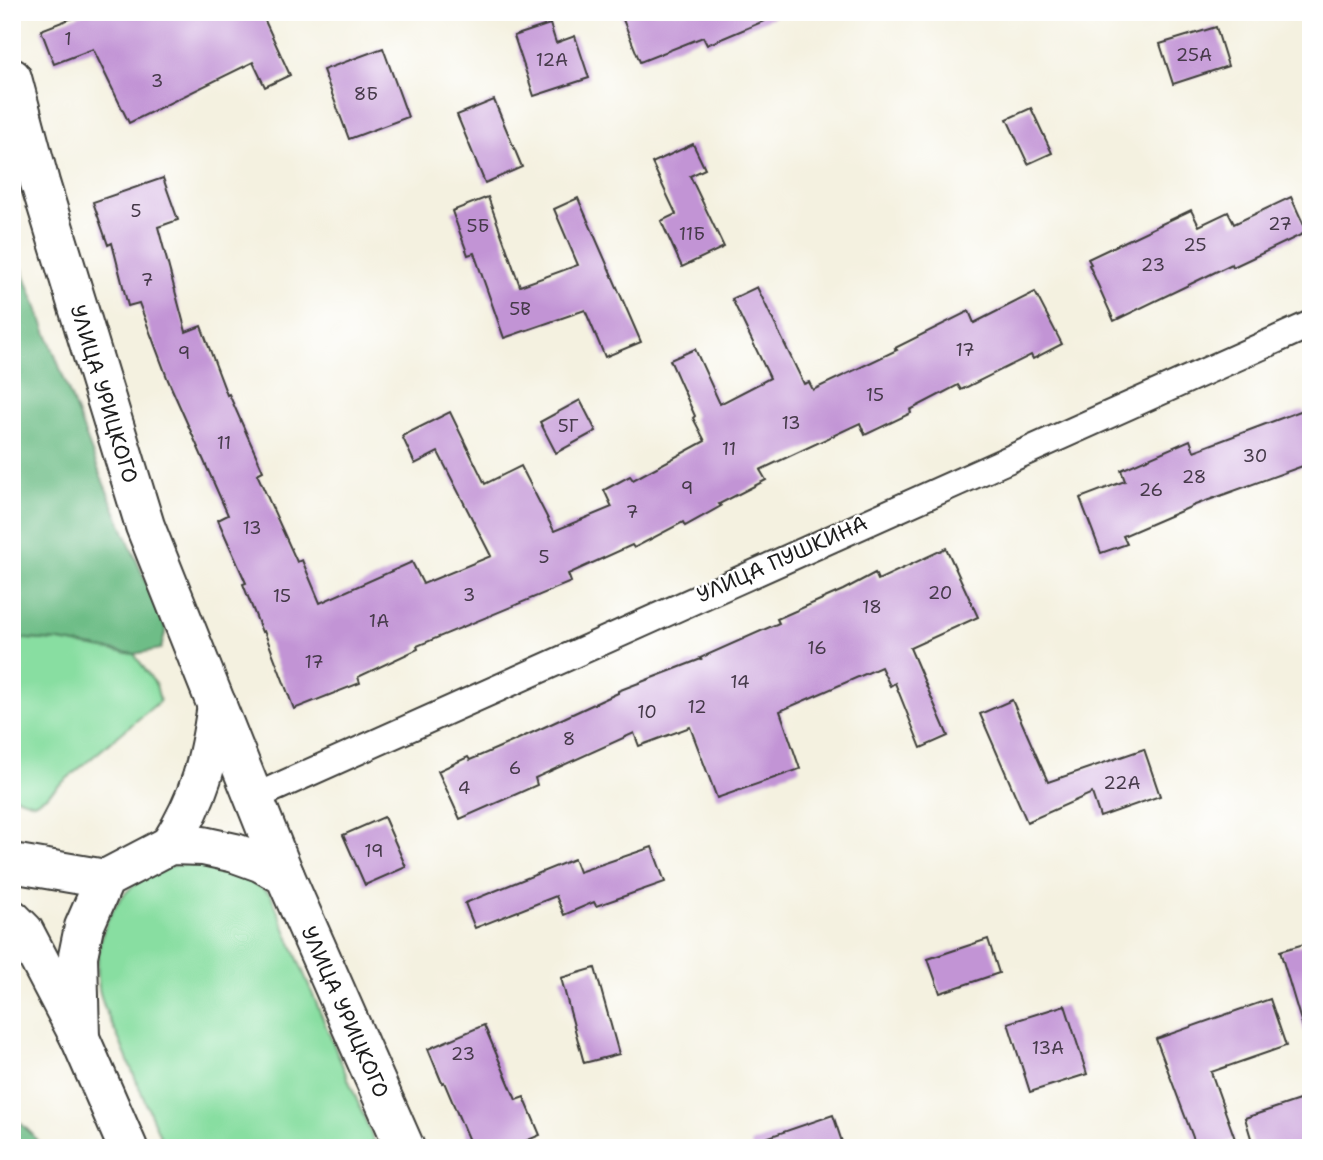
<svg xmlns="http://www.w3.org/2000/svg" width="1323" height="1160" viewBox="0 0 1323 1160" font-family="'Shantell Sans',sans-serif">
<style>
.green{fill:#88dea1;stroke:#527d5e;stroke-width:2}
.forest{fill:#6ebd87;stroke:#456c52;stroke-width:2}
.building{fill:#c294d5}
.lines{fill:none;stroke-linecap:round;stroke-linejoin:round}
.minor-casing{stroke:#3c3c39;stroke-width:30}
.secondary-casing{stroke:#3c3c39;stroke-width:42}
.primary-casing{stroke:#3c3c39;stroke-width:42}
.minor{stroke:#fff;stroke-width:26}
.secondary{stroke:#fff;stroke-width:38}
.primary{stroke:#fff;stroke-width:38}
.labels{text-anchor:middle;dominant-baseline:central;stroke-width:5;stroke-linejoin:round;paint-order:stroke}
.number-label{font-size:18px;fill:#463a4a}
.street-label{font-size:21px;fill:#1c1c1c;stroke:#fff}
</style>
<rect width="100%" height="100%" fill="#fff"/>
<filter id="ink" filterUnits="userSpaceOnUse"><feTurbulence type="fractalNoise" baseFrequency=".0143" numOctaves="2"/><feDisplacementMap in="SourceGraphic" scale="14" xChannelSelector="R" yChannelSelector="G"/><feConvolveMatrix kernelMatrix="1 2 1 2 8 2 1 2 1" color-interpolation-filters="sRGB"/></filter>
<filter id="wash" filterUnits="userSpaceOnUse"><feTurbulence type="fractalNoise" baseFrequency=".00686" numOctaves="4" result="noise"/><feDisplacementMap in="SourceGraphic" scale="28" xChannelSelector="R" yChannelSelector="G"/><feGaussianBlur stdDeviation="1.57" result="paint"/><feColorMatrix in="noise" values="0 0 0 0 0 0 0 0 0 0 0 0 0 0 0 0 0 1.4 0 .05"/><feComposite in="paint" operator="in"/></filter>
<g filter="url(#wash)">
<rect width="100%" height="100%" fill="#f4f1e0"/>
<g class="green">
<polygon points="12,638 59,641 134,654 156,685 160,701 45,797 34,803 12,796"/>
<path d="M 192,863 C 222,869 246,875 271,895 L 377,1148 L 165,1148 C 150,1113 135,1078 121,1044 C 113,1026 102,1007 99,988 C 89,925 127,866 192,863 Z"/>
</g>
<g class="forest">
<polygon points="12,242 104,484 166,629 161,649 134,654 59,641 12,638"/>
<polygon points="12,1115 33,1135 42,1148 12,1148"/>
</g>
<g id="blocks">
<g class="building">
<polygon points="88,12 261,12 290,75 265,87 253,62 129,123 93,49 54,64 41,30"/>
<polygon points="620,12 783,12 783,13 707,45 703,37 640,62"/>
<polygon points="550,24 556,43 575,36 589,78 534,96 514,36"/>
<polygon points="1216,27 1228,66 1173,84 1160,44"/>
<polygon points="383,48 408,117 349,139 323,70"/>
<polygon points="494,100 522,167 485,183 457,115"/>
<polygon points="1031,108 1052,153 1028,164 1007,119"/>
<polygon points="693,144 705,169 690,176 724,247 682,267 661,221 676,214 652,163"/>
<polygon points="163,178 178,220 158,227 186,332 201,326 227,395 229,394 263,471 257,474 297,562 302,560 320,603 412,562 423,584 491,556 438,452 415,464 402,436 450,412 485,484 521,466 554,531 612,507 604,490 630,476 633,480 705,441 693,418 695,416 670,360 695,349 720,404 770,378 732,299 757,287 804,384 809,382 813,390 897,350 895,348 969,311 974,323 1035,292 1062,344 1033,359 1031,355 961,390 958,385 910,410 911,413 865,435 860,423 760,470 766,480 719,504 721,506 685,526 683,522 634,548 632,545 568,574 571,582 417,646 418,649 358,677 360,683 294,709 264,631 262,632 243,584 246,583 218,520 228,515 168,380 139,303 128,306 112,243 108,245 93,202"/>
<polygon points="488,197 520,286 578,265 554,209 578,198 641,342 605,357 585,310 504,338 474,253 468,255 452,211"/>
<polygon points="1291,197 1307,232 1233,267 1232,264 1114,321 1089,265 1091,264 1088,259 1191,210 1199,226 1228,212 1234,224"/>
<polygon points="580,400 596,431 556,453 540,422"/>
<polygon points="1303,410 1311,427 1311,463 1195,505 1123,536 1127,544 1101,553 1080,498 1125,481 1121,470 1190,440 1194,451"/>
<polygon points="946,548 978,617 910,648 948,736 921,748 895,683 890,686 881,667 780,711 800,769 717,798 690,727 639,746 634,733 535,778 537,785 460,819 438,771 468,757 470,760 514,741 618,693 618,691 701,659 700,658 779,623 777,619 843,590 875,573 878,580"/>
<polygon points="1012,700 1048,782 1144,749 1160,796 1100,817 1092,793 1027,822 980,714"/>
<polygon points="384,817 406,867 365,885 343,835"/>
<polygon points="652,847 665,882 596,906 594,902 564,915 556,896 475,928 465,903 574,859 579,872"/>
<polygon points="988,939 999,973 940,993 928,959"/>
<polygon points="1311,942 1311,1030 1304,1031 1280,951"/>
<polygon points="595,968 619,1054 584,1063 561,978"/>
<polygon points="1270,999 1286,1046 1211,1072 1235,1139 1213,1148 1197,1148 1156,1039"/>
<polygon points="1065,1005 1087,1074 1030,1092 1008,1023"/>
<polygon points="484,1025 516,1100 524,1097 540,1135 509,1148 472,1148 444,1082 442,1083 428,1049"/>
<polygon points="1305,1098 1311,1114 1311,1148 1254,1148 1245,1118"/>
<polygon points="833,1115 844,1148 752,1148 751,1143"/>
</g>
</g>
</g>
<g filter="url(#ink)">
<use href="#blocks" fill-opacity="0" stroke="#3c3c39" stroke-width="2"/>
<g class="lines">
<g class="minor-casing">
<polyline id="minor" points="255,797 1311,324"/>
</g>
<g class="secondary-casing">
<g id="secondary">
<polyline points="12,78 40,183 145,526 285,876"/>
<path d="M 170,845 C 200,797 209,761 217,705"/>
</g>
</g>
<g class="primary-casing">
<g id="primary">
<polyline points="12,863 105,879"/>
<polyline points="12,919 24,931 80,1038 128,1148"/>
<polyline points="80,1038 78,956 84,927 105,879 170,845 203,846 235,853 260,862 285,876 405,1148"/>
</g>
</g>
<use href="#minor" class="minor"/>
<use href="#secondary" class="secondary"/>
<use href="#primary" class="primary"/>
</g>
</g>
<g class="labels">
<g class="number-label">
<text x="68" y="39">1</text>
<text x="1194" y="55">25А</text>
<text x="552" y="60">12А</text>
<text x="157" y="81">3</text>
<text x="366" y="94">8Б</text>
<text x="136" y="211">5</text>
<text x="1280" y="224">27</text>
<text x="478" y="226">5Б</text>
<text x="692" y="234">11Б</text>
<text x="1195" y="245">25</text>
<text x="1153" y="265">23</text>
<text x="147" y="280">7</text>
<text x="520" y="309">5В</text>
<text x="965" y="350">17</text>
<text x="184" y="353">9</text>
<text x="875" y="395">15</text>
<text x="791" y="423">13</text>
<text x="568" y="426">5Г</text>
<text x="224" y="443">11</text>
<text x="729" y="449">11</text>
<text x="1255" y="456">30</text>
<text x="1194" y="477">28</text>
<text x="687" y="488">9</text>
<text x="1151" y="490">26</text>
<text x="632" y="512">7</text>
<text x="252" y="528">13</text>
<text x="544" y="557">5</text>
<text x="940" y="593">20</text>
<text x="469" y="595">3</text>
<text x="282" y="596">15</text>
<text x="872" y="607">18</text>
<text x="379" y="621">1А</text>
<text x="817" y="648">16</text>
<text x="314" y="662">17</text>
<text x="740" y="682">14</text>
<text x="697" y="707">12</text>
<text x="647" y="712">10</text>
<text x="569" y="739">8</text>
<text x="515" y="768">6</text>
<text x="1122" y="783">22А</text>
<text x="464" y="788">4</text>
<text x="374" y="851">19</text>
<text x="1048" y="1048">13А</text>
<text x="463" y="1054">23</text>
</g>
<g class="street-label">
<text transform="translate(104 394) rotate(73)">УЛИЦА УРИЦКОГО</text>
<text transform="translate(782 559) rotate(-24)">УЛИЦА ПУШКИНА</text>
<text transform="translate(345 1012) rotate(66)">УЛИЦА УРИЦКОГО</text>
</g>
</g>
<rect width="1323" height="1160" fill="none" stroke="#fff" stroke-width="42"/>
</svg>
